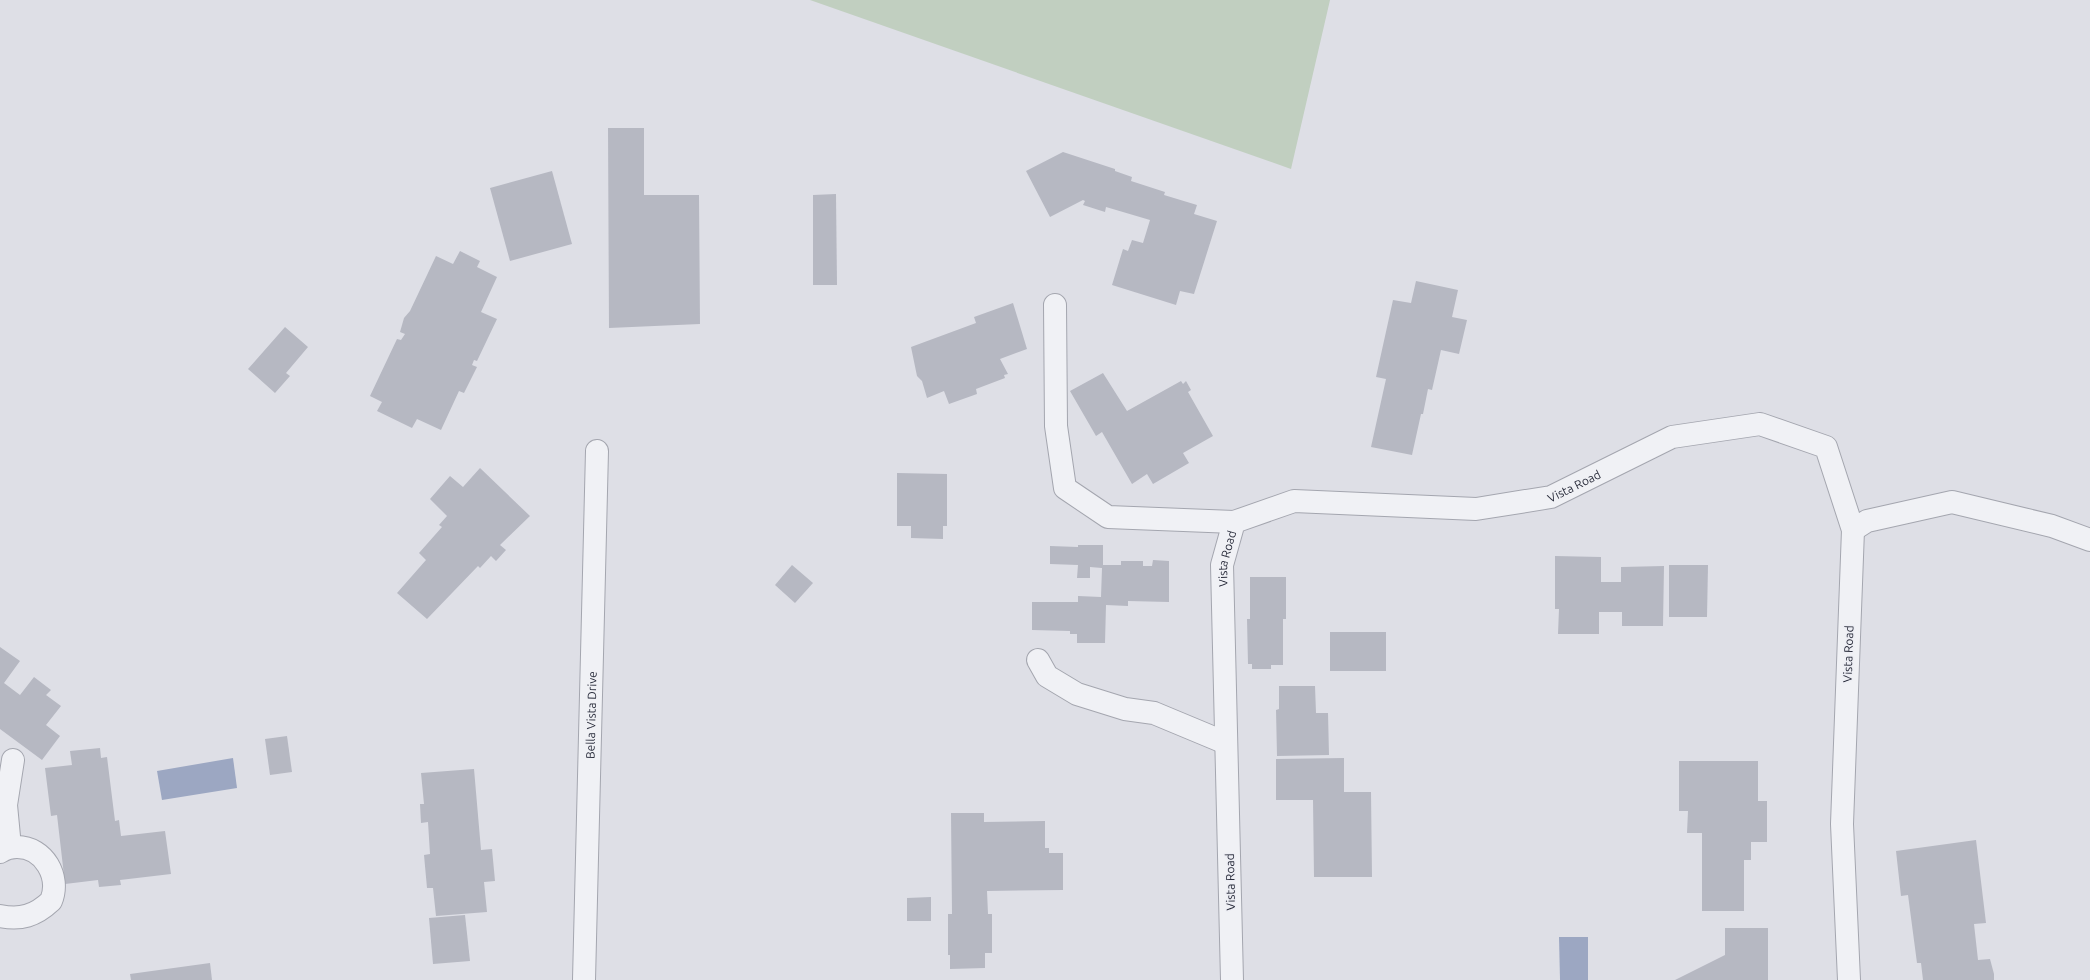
<svg xmlns="http://www.w3.org/2000/svg" width="2090" height="980" viewBox="0 0 2090 980" font-family="Ubuntu,sans-serif">
<style>
.green{fill:#c1cfc0}
.water{fill:#9ca7c2}
.building{fill:#b6b8c2}
.lines{fill:none;stroke-linecap:round;stroke-linejoin:round}
.minor-casing{stroke:#a4a6af;stroke-width:24}
.minor{stroke:#f0f1f5;stroke-width:22}
.labels{text-anchor:middle;dominant-baseline:central;stroke-width:3;stroke-linejoin:round;paint-order:stroke}
.street-label{font-size:12px;fill:#292c3b;stroke:#edeef4}
</style>
<rect width="100%" height="100%" fill="#dedfe6"/>
<polygon class="green" points="810,0 1330,0 1291,169"/>
<g class="water">
<polygon points="233,758 237,788 162,800 157,771"/>
<polygon points="1559,937 1588,937 1588,980 1560,980"/>
</g>
<g class="building">
<polygon points="608,128 644,128 644,195 699,195 700,324 609,328"/>
<polygon points="1063,152 1115,169 1115,171 1132,177 1131,181 1165,192 1164,195 1197,205 1194,214 1217,221 1194,294 1180,291 1176,305 1112,285 1123,249 1128,251 1132,240 1143,243 1150,220 1106,207 1105,212 1083,205 1085,201 1083,200 1050,217 1026,171"/>
<polygon points="552,171 572,244 510,261 490,188"/>
<polygon points="836,194 837,285 813,285 813,195"/>
<polygon points="460,251 480,261 477,267 497,277 481,312 497,319 477,361 474,360 472,365 477,367 464,393 459,391 441,430 417,419 412,428 377,411 382,402 370,396 397,339 401,340 405,334 400,332 404,318 410,311 436,256 453,264"/>
<polygon points="1416,281 1458,290 1452,317 1467,320 1459,354 1441,350 1432,390 1428,389 1423,414 1421,414 1412,455 1371,447 1386,379 1376,377 1393,300 1411,303"/>
<polygon points="1013,303 1027,349 1000,359 1008,374 1004,375 1005,378 976,389 977,394 949,404 944,391 927,398 922,381 917,376 911,347 976,323 974,317"/>
<polygon points="285,327 308,347 286,373 290,376 275,393 248,369"/>
<polygon points="1103,373 1127,411 1181,381 1183,384 1186,381 1191,390 1188,392 1213,436 1183,453 1189,463 1153,484 1147,474 1132,484 1102,432 1096,436 1070,391"/>
<polygon points="480,468 530,516 500,545 506,550 496,561 491,556 480,568 478,566 427,619 397,593 426,560 419,553 442,527 439,525 447,516 430,499 450,476 463,487"/>
<polygon points="897,473 947,474 947,526 943,526 943,539 911,538 911,526 897,526"/>
<polygon points="1078,545 1103,545 1103,565 1121,565 1121,561 1143,561 1143,566 1152,566 1153,560 1169,561 1169,602 1128,601 1128,606 1106,605 1105,643 1077,643 1077,634 1070,634 1070,631 1032,630 1032,602 1078,602 1078,596 1101,597 1102,568 1090,567 1090,578 1077,578 1078,565 1050,564 1050,546 1078,547"/>
<polygon points="1555,556 1601,557 1601,582 1621,582 1621,567 1664,566 1663,626 1622,626 1622,612 1599,612 1599,634 1558,634 1559,609 1555,609"/>
<polygon points="792,565 813,583 795,603 775,585"/>
<polygon points="1669,565 1708,565 1707,617 1669,617"/>
<polygon points="1250,577 1286,577 1286,619 1283,619 1283,665 1271,665 1271,669 1252,669 1252,664 1248,664 1247,619 1250,619"/>
<rect x="1330" y="632" width="56" height="39"/>
<polygon points="0,647 20,661 4,683 20,695 34,677 51,690 46,695 61,706 46,725 60,736 42,760 0,729"/>
<polygon points="1279,686 1315,686 1316,713 1328,713 1329,755 1277,756 1276,710 1279,709"/>
<polygon points="287,736 292,772 270,775 265,739"/>
<polygon points="100,748 101,758 107,757 115,821 119,820 121,836 165,831 171,874 120,880 121,885 99,887 98,880 65,884 57,815 51,816 45,768 72,765 70,751"/>
<polygon points="1344,758 1344,792 1371,792 1372,877 1314,877 1313,800 1276,800 1276,759"/>
<polygon points="1679,761 1758,761 1758,801 1767,801 1767,842 1751,842 1751,860 1744,860 1744,911 1702,911 1702,833 1687,833 1688,811 1679,811"/>
<polygon points="474,769 481,850 492,849 495,881 484,882 487,912 436,916 433,888 427,888 424,855 430,854 428,822 421,823 420,804 424,804 421,773"/>
<polygon points="951,813 984,813 984,822 1045,821 1045,848 1049,848 1049,853 1063,853 1063,890 987,891 988,914 992,914 992,953 985,953 985,968 950,969 950,955 948,955 948,914 952,914"/>
<polygon points="1976,840 1986,923 1974,924 1978,960 1990,959 1994,974 1994,980 1923,980 1921,963 1917,963 1908,895 1901,896 1896,851"/>
<polygon points="931,897 931,921 907,921 907,898"/>
<polygon points="465,915 470,961 433,964 429,918"/>
<polygon points="1725,928 1768,928 1768,980 1675,980 1725,955"/>
<polygon points="210,963 212,980 131,980 130,974"/>
</g>
<g class="lines">
<g class="minor-casing">
<g id="minor">
<polyline points="1055,305 1056,426 1065,488 1108,517 1234,522"/>
<polyline points="1853,530 1867,521 1952,502 2052,526 2090,540"/>
<polyline points="1038,660 1047,676 1077,694 1125,709 1154,713 1226,743"/>
<polyline points="10,847 6,805 13,760"/>
<path d="M 0,852 C 6,848 10,847 17,847 C 44,847 61,877 51,901 C 35,916 21,920 0,916"/>
<path id="s1" d="M 584,980 L 597,451"/>
<path id="s2" d="M 1232,980 L 1222,565 L 1234,522 L 1294,501 L 1476,509 L 1551,497 L 1672,437 L 1760,424 L 1826,447 L 1853,530 L 1842,824 L 1849,980"/>
</g>
</g>
<use href="#minor" class="minor"/>
</g>
<g class="labels">
<g class="street-label">
<text stroke="none"><textPath href="#s2" startOffset="807">Vista Road</textPath></text>
<text stroke="none"><textPath href="#s2" startOffset="422">Vista Road</textPath></text>
<text transform="translate(1848 654) rotate(-88)">Vista Road</text>
<text stroke="none"><textPath href="#s1" startOffset="265">Bella Vista Drive</textPath></text>
<text transform="translate(1230 882) rotate(-91)">Vista Road</text>
</g>
</g>
</svg>
